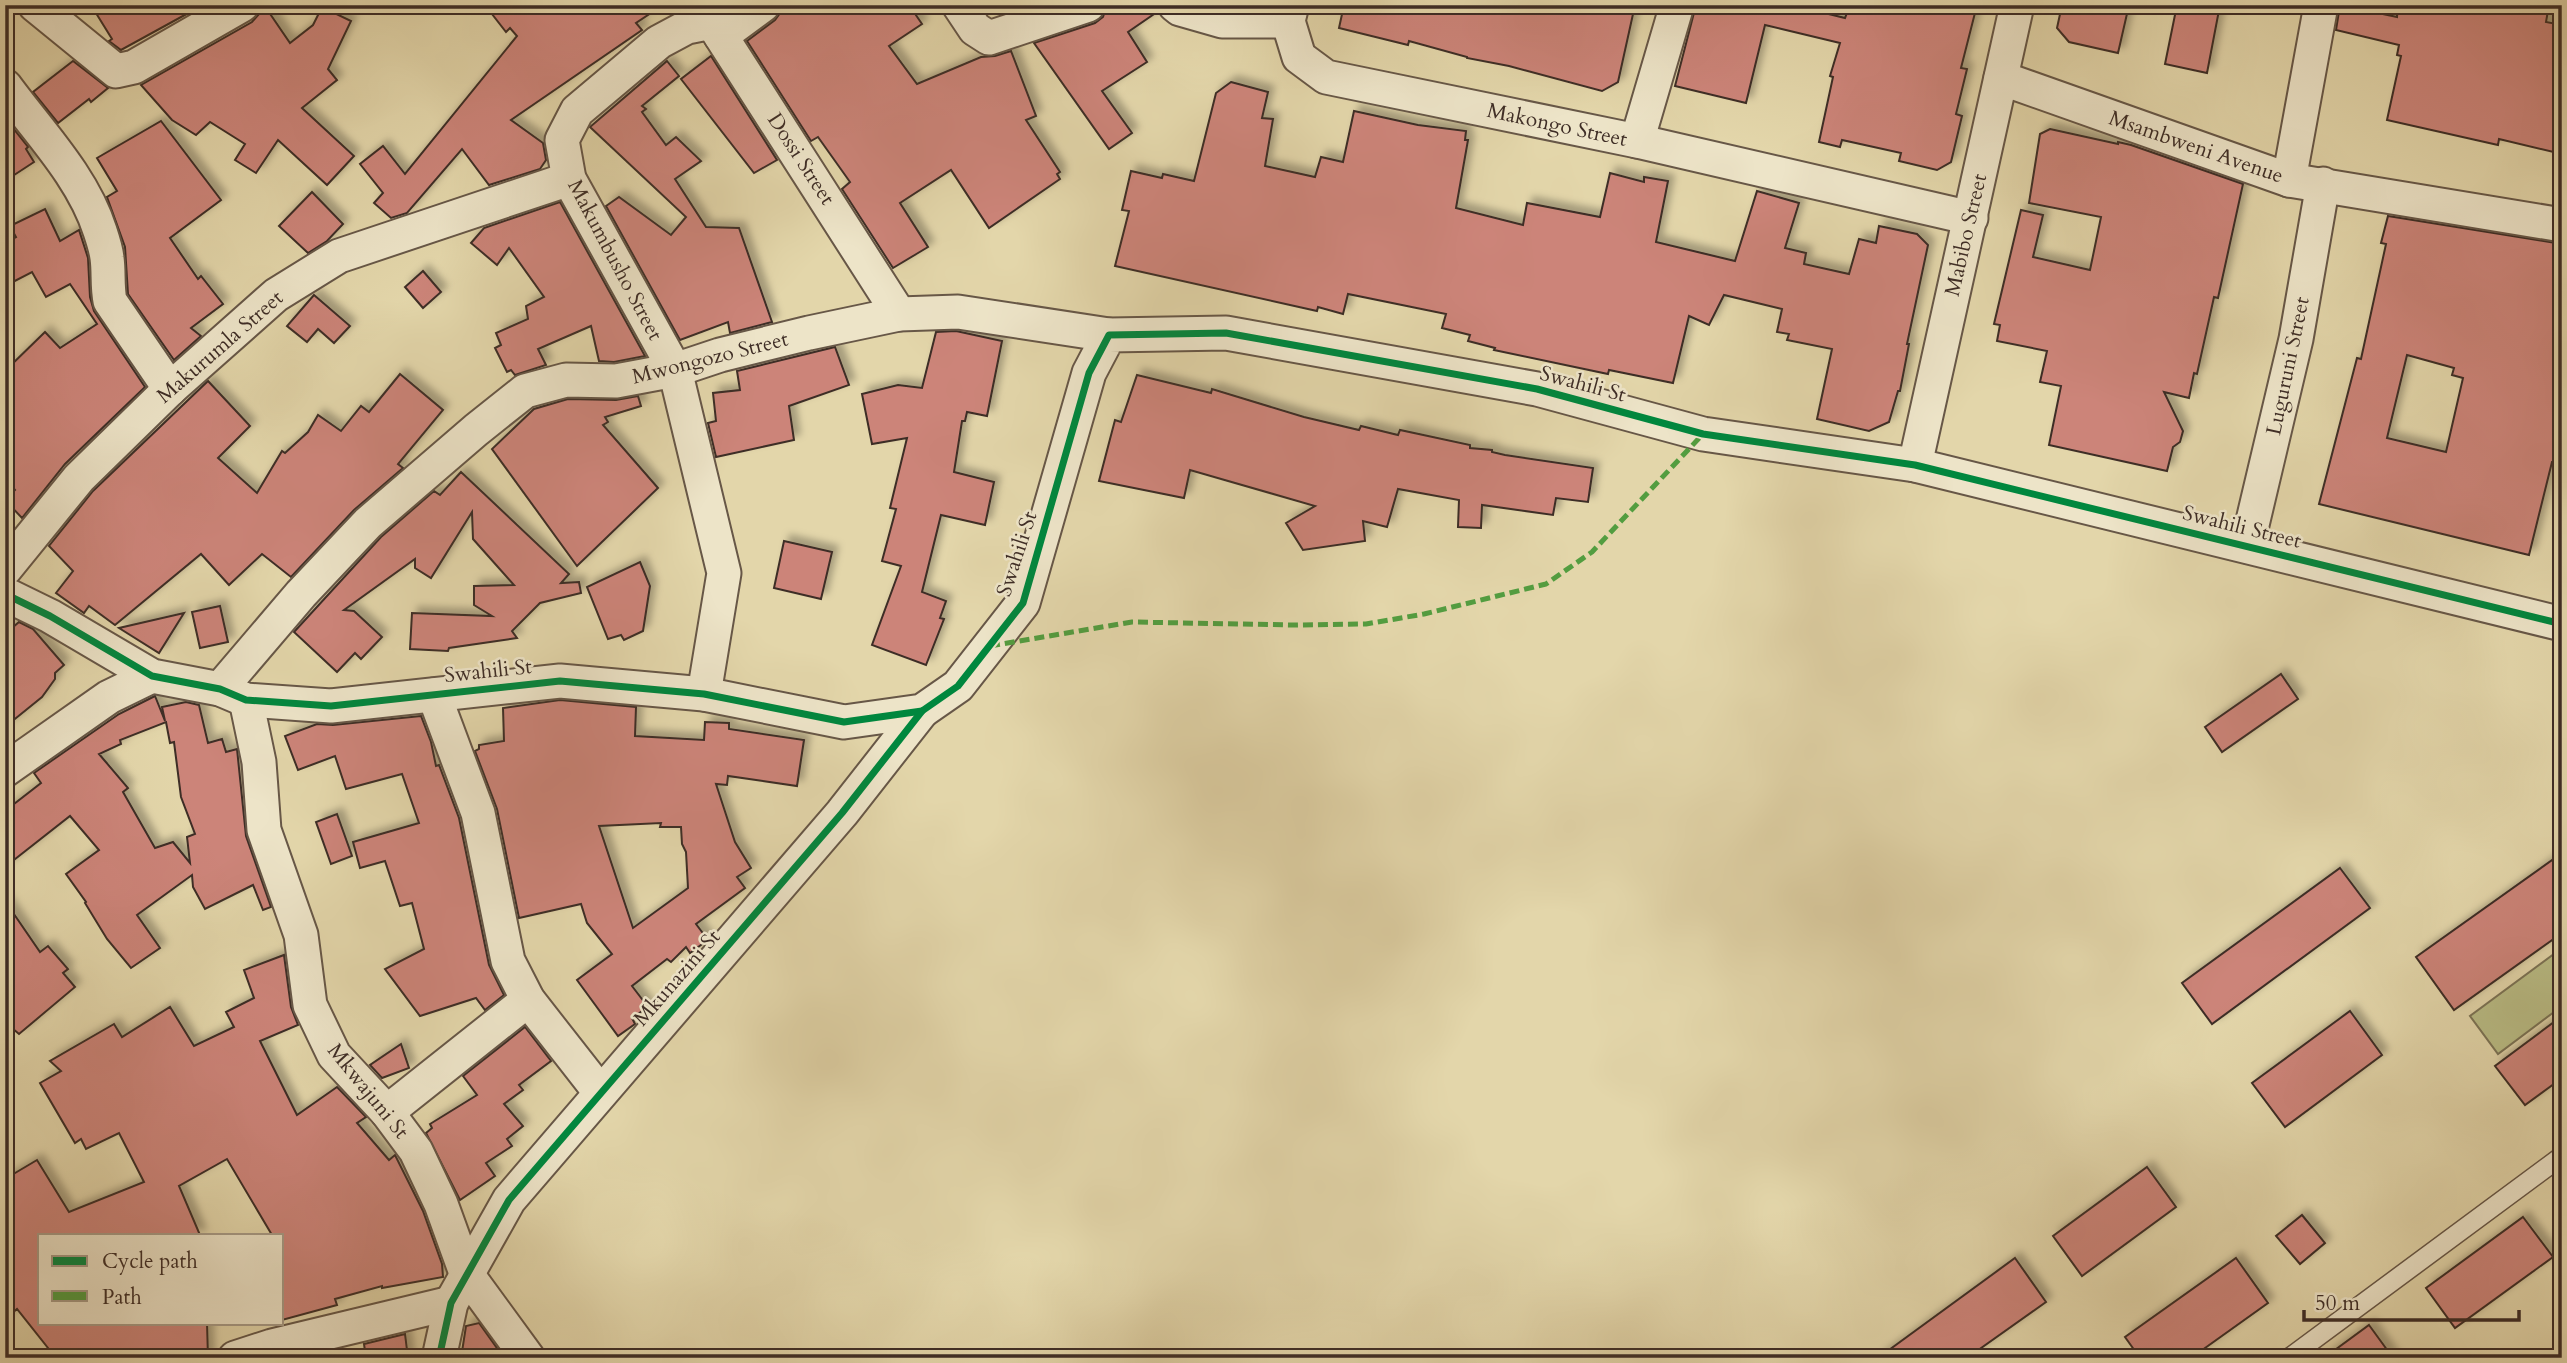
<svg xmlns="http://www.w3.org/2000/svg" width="2567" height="1363" viewBox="0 0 2567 1363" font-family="Cardo,serif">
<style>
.green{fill:#b9bc85;stroke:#7c7456;stroke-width:2}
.building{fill:#cc8479;stroke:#3e2d26;stroke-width:2;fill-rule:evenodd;filter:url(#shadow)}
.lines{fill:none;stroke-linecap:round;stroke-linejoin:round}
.lane-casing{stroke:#675747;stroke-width:21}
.street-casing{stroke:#675747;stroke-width:37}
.lane{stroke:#ede4c8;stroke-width:18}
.street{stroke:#ede4c8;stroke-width:33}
.quiet{stroke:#539d40;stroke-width:5;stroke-dasharray:10 5;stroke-linecap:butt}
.cycleway-casing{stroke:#ede4c8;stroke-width:11}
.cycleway{stroke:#00873e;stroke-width:7}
.labels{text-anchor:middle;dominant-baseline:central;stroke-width:5;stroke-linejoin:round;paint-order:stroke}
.street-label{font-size:21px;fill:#3e2d26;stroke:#ede4c8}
</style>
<defs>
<filter id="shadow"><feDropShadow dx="6" dy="-6" stdDeviation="3.5" flood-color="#0004"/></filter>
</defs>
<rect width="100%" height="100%" fill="#e3d6aa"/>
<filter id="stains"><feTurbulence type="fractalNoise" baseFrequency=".00286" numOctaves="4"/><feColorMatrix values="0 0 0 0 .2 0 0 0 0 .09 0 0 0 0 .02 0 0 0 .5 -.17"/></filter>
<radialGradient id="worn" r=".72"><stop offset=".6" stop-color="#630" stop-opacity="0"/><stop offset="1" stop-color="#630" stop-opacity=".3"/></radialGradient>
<polygon class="green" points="2562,948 2562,1006 2498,1054 2470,1016"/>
<g class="building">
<polygon points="91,5 203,5 121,50 109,41 112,39"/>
<polygon points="261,5 264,5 290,43 313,25 322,7 351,21 328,69 337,80 302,108 354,156 327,185 278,140 256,173 235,160 245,144 210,122 196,135 172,120 141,85 252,22 259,14"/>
<polygon points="485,5 663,5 636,23 642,30 511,120 543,143 546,160 540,169 489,185 462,149 407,213 391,218 374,203 383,193 360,164 383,146 405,174 517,36 510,28 506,32"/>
<polygon points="782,5 909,5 922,24 889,46 917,84 981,57 995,56 1011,51 1036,116 1026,120 1060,172 1057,174 1060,179 989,228 951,170 900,203 928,247 893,268 842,189 850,182 818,137 811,141 747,41 775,20 780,13"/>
<polygon points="1107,5 1156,5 1157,12 1128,32 1147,62 1102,91 1132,133 1109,149 1034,43 1095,23 1103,17"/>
<polygon points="1344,5 1635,5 1618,82 1602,91 1509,66 1467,58 1467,57 1409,41 1408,45 1339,28"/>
<polygon points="1696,5 1792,5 1845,18 1850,5 1977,5 1961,68 1967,69 1956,114 1962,116 1951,162 1937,170 1899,161 1901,153 1842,140 1840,147 1819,142 1833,77 1830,76 1840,43 1765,25 1746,103 1675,86"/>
<polygon points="2062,5 2129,5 2118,53 2069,42 2057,28"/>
<polygon points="2177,5 2220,5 2207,73 2165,64"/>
<polygon points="2340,5 2397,17 2398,5 2549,5 2546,22 2562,25 2562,154 2499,139 2498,145 2387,120 2401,56 2397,55 2399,45 2336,30"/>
<polygon points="711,56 777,160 754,173 681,79"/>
<polygon points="73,61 108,88 91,102 89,99 58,123 33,92"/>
<polygon points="667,61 679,76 642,106 646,109 642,112 666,145 676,137 701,161 675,179 706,227 739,228 772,322 730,333 728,322 680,340 606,206 619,197 671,235 686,217 590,127"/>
<polygon points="1231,82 1268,92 1262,118 1273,119 1265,166 1315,177 1321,157 1343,162 1354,111 1418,125 1466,131 1465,140 1468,140 1456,208 1523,225 1527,203 1600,217 1610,173 1644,182 1644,177 1668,181 1656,242 1735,261 1757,191 1799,203 1785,248 1806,253 1804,264 1849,274 1859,239 1876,243 1879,226 1917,234 1928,245 1907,344 1909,344 1900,391 1898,391 1889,422 1869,431 1817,419 1832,349 1787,340 1789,334 1777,332 1782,309 1724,295 1709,325 1689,316 1673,383 1609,370 1608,374 1494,350 1495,348 1468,341 1470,335 1442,328 1446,314 1348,294 1343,314 1318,307 1317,311 1115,266 1129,211 1122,210 1131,171 1162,178 1163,174 1194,181 1216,93"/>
<polygon points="5,118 28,147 26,149 34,162 5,181"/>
<polygon points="161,121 221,200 170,238 198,279 201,276 223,304 191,328 201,336 174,360 128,294 125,247 107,197 117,191 97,158"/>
<polygon points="2050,129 2118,144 2118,142 2131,145 2243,184 2218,298 2214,297 2197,374 2194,373 2189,398 2164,392 2183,431 2180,442 2173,447 2167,471 2049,445 2061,386 2040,382 2047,351 1997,341 2000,325 1994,324 2021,210 2043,215 2033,257 2090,270 2101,217 2029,203 2040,134"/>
<polygon points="312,192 343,224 327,241 308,253 279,226"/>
<polygon points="560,202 645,356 614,362 599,361 591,326 538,349 546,365 515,375 511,370 507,372 495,348 501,345 496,333 528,319 526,306 544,297 509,248 497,265 471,243 484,228"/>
<polygon points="45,209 60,241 79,230 88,258 90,297 94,311 145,387 65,464 22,518 5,500 15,490 5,478 5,371 45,332 60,348 97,324 70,284 46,297 32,272 5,286 5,243 16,237 10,226"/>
<path d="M 2388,216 L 2562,244 L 2562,413 L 2556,439 L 2560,440 L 2555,462 L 2552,462 L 2529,555 L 2319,504 L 2357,358 L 2361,359 L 2386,244 L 2381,243 ZM 2407,355 L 2454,368 L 2452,375 L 2463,378 L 2446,452 L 2387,438 Z"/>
<polygon points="423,271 441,292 423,308 405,287"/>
<polygon points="314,295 350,326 334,343 318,329 307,342 287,326"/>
<polygon points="956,331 1002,341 987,416 967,412 965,421 962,421 954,472 994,482 985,525 941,515 922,592 946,601 940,618 944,619 926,665 872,645 901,566 882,561 896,509 890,508 907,438 872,444 862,394 898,385 922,388 936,332"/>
<polygon points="835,347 849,385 789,406 794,440 716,457 708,423 716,421 713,393 740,390 737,371"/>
<polygon points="400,374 443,410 398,464 403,468 354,510 291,577 262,554 229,585 201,554 115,625 89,606 84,613 56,593 73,571 49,546 93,491 208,381 250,426 218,458 257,493 282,451 285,453 308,432 318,415 341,431 361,406 369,412"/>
<polygon points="1137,375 1211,393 1212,389 1304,417 1359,430 1361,426 1398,435 1400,430 1470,445 1470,448 1492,450 1492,452 1505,455 1593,468 1588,502 1556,498 1553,515 1482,505 1481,528 1458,527 1459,500 1398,489 1387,527 1363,521 1365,541 1303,550 1286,523 1315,506 1190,470 1184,498 1099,481 1115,420 1121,422"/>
<polygon points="638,396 641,406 605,417 608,422 603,425 658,488 577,566 492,449 534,409 568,399 616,400"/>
<polygon points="461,472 569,574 561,583 579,582 581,593 540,603 512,631 517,638 449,648 448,651 410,649 412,613 492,616 474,605 474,586 514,585 473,539 472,512 431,578 415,568 415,559 344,610 354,611 382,637 361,659 355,653 337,672 294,632 381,537 434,491 440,495"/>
<polygon points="784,541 832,552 821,599 774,588"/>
<polygon points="640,562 650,586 643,631 624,640 621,635 608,639 587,587"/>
<polygon points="220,606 228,642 200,648 192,612"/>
<polygon points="184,613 159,653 119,628"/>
<polygon points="19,622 33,629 64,665 55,673 55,679 42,697 5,727 5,634"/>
<polygon points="2281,674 2298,699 2222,752 2205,727"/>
<path d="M 155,696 L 165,721 L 162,707 L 186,702 L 199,705 L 208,743 L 222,739 L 226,752 L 237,749 L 246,836 L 271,907 L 263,910 L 253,885 L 205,909 L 193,887 L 192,875 L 137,915 L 160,948 L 131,968 L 107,939 L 85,903 L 86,902 L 66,874 L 99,850 L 70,816 L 5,867 L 5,811 L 41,783 L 34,773 L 119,714 ZM 166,722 L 170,743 L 174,742 L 181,797 L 195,834 L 187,837 L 190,863 L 173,842 L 155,848 L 123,792 L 128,788 L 99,754 L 121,744 L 120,740 Z"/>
<path d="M 560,700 L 636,707 L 635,736 L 704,740 L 705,722 L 729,723 L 729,729 L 804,740 L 797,786 L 728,776 L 727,785 L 716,784 L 735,842 L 751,868 L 737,877 L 745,888 L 696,924 L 708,940 L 705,942 L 690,953 L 686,947 L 671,962 L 667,959 L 632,986 L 648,1007 L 632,1018 L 635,1024 L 618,1036 L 577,980 L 612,954 L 587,923 L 581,904 L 519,918 L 497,809 L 475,751 L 479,749 L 479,745 L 504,741 L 503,708 ZM 661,823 L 660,827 L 681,827 L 682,844 L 686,852 L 688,888 L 633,928 L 599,826 Z"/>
<polygon points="421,716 431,742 436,766 439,765 459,818 489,965 504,995 485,1010 476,998 420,1016 385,969 424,949 412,903 400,906 385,861 360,868 353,842 419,823 402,774 346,789 335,756 298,770 285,736 317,724 333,725"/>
<polygon points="337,814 352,856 331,864 316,822"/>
<polygon points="2562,853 2562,933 2454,1010 2416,957"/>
<polygon points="2340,868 2370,908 2212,1024 2182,983"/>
<polygon points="5,901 40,952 48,946 68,969 63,973 75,987 19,1034 5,1022"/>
<polygon points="284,955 291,1007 298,1025 260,1041 297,1115 337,1087 366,1117 357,1123 389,1160 395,1155 423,1211 442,1264 443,1277 382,1288 382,1286 335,1299 337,1305 282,1320 282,1235 272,1235 227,1159 179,1186 200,1235 40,1235 40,1323 207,1323 208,1358 56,1358 17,1309 5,1319 5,1179 37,1160 69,1212 144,1182 119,1133 86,1149 81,1139 75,1143 40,1083 61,1071 50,1061 114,1024 122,1037 170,1007 194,1046 234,1027 226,1012 254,998 244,970"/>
<polygon points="2350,1011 2382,1055 2285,1127 2252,1083"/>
<polygon points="2562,1016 2562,1078 2525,1105 2495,1066"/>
<polygon points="525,1027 551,1061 519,1085 523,1090 504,1104 523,1126 507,1139 512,1146 486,1163 495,1176 460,1200 426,1133 432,1128 430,1124 477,1095 463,1076"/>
<polygon points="401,1044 409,1068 382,1078 370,1065"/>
<polygon points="2147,1167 2176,1207 2082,1276 2053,1236"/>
<polygon points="2302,1215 2325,1243 2300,1264 2276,1236"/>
<polygon points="2523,1217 2553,1257 2455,1328 2426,1288"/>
<polygon points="2015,1258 2046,1302 1967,1358 1878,1358"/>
<polygon points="2236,1258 2268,1303 2191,1358 2140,1358 2125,1337"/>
<polygon points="479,1323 499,1351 500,1358 461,1358 466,1326"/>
<polygon points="2369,1325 2393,1358 2324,1358"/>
<polygon points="405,1334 408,1358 366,1358 364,1344"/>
</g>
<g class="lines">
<g class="lane-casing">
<polyline id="lane" points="2289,1358 2562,1156"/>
</g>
<g class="street-casing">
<g id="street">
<polyline points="35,5 116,71 134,67 242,5"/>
<polyline points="701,5 899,314"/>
<polyline points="959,5 975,29 989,38 1088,5"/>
<polyline points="1175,5 1180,9 1222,21 1288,21"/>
<polyline points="1292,5 1288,21 1299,57 1326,77 1637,141 1971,218"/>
<polyline points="721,36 763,5"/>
<polyline points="2001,78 2289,180 2562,225"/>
<path d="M 5,86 C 38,131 83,177 100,231 C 103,240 106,249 107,258 C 109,272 107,286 110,301 L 170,389"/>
<polyline points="1637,141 1677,5"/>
<polyline points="2289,180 2321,5"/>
<polyline points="1915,465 2017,5"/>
<polyline points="2247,546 2296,339 2323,184"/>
<polyline points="5,569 79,478 170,389 276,295 339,256 569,179"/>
<polyline points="5,594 50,616 152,676 220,689 246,700 331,706 560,681 704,694 844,722 922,711 958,686 1023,603 1089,373 1109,335 1226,333 1537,389 1703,434 1915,465 2562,624"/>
<polyline points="220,689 301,594 368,523 476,430 525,391 566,380 616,381 675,370 720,355 809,333 899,314 958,312 1109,335"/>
<polyline points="704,694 724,573 675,370 569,179 562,140 577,111 659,42 687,27 712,22"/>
<polyline points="434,695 478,813 508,961 528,1000 600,1092"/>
<polyline points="246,700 259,762 264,830 301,935 310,1005 334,1055 387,1112 416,1151 441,1204 466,1273 528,1358"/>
<polyline points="5,770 109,697 152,676"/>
<polyline points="387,1112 528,1000"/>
<polyline points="235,1358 272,1346 451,1303"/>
<polyline points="439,1358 451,1303 509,1200 842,813 922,711"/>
</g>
</g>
<use href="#lane" class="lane"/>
<use href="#street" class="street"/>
<polyline class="quiet" points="990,646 1132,622 1294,625 1366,624 1424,614 1546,584 1592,552 1703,434"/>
<g class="cycleway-casing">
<g id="cycleway">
<polyline points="5,594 50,616 152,676 220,689 246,700 331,706 560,681 704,694 844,722 922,711 958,686 1023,603 1089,373 1109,335 1226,333 1537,389 1703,434 1915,465 2562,624"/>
<polyline points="439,1358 451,1303 509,1200 842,813 922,711"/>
</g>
</g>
<use href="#cycleway" class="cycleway"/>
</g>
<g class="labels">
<g class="street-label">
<text transform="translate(1557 125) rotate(12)">Makongo Street</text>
<text transform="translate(2196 147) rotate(19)">Msambweni Avenue</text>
<text transform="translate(801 159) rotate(57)">Dossi Street</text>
<text transform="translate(1966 235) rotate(-77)">Mabibo Street</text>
<text transform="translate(615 260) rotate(62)">Makumbusho Street</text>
<text transform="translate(220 347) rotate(-41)">Makurumla Street</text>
<text transform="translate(710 358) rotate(-14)">Mwongozo Street</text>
<text transform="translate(2288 366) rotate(-78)">Luguruni Street</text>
<text transform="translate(1583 384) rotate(15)">Swahili St</text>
<text transform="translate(2242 527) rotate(14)">Swahili Street</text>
<text transform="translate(1017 554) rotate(-72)">Swahili St</text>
<text transform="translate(488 671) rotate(-6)">Swahili St</text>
<text transform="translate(677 978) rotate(-49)">Mkunazini St</text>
<text transform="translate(368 1091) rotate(51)">Mkwajuni St</text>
</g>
</g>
<rect width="2567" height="1363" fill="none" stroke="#e3d6aa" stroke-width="28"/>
<rect x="7" y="7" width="2553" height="1349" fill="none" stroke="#3e2d26" stroke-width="3.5"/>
<rect x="14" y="14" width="2539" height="1335" fill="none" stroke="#3e2d26" stroke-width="2"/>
<rect x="38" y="1234" width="245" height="91" fill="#ede4c8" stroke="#a79b87" stroke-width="2"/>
<rect x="52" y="1256" width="35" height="10" fill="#00873e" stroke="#a79b87" stroke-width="2"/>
<text x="102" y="1268" font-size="21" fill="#3e2d26">Cycle path</text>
<rect x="52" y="1291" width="35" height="10" fill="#539d40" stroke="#a79b87" stroke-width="2"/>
<text x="102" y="1304" font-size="21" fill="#3e2d26">Path</text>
<path d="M2304 1310v10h215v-10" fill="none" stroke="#3e2d26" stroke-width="3.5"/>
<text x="2315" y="1310" font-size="21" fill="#3e2d26" stroke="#ede4c8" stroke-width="5" paint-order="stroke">50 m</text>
<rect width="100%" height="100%" filter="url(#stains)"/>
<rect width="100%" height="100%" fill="url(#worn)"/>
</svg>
